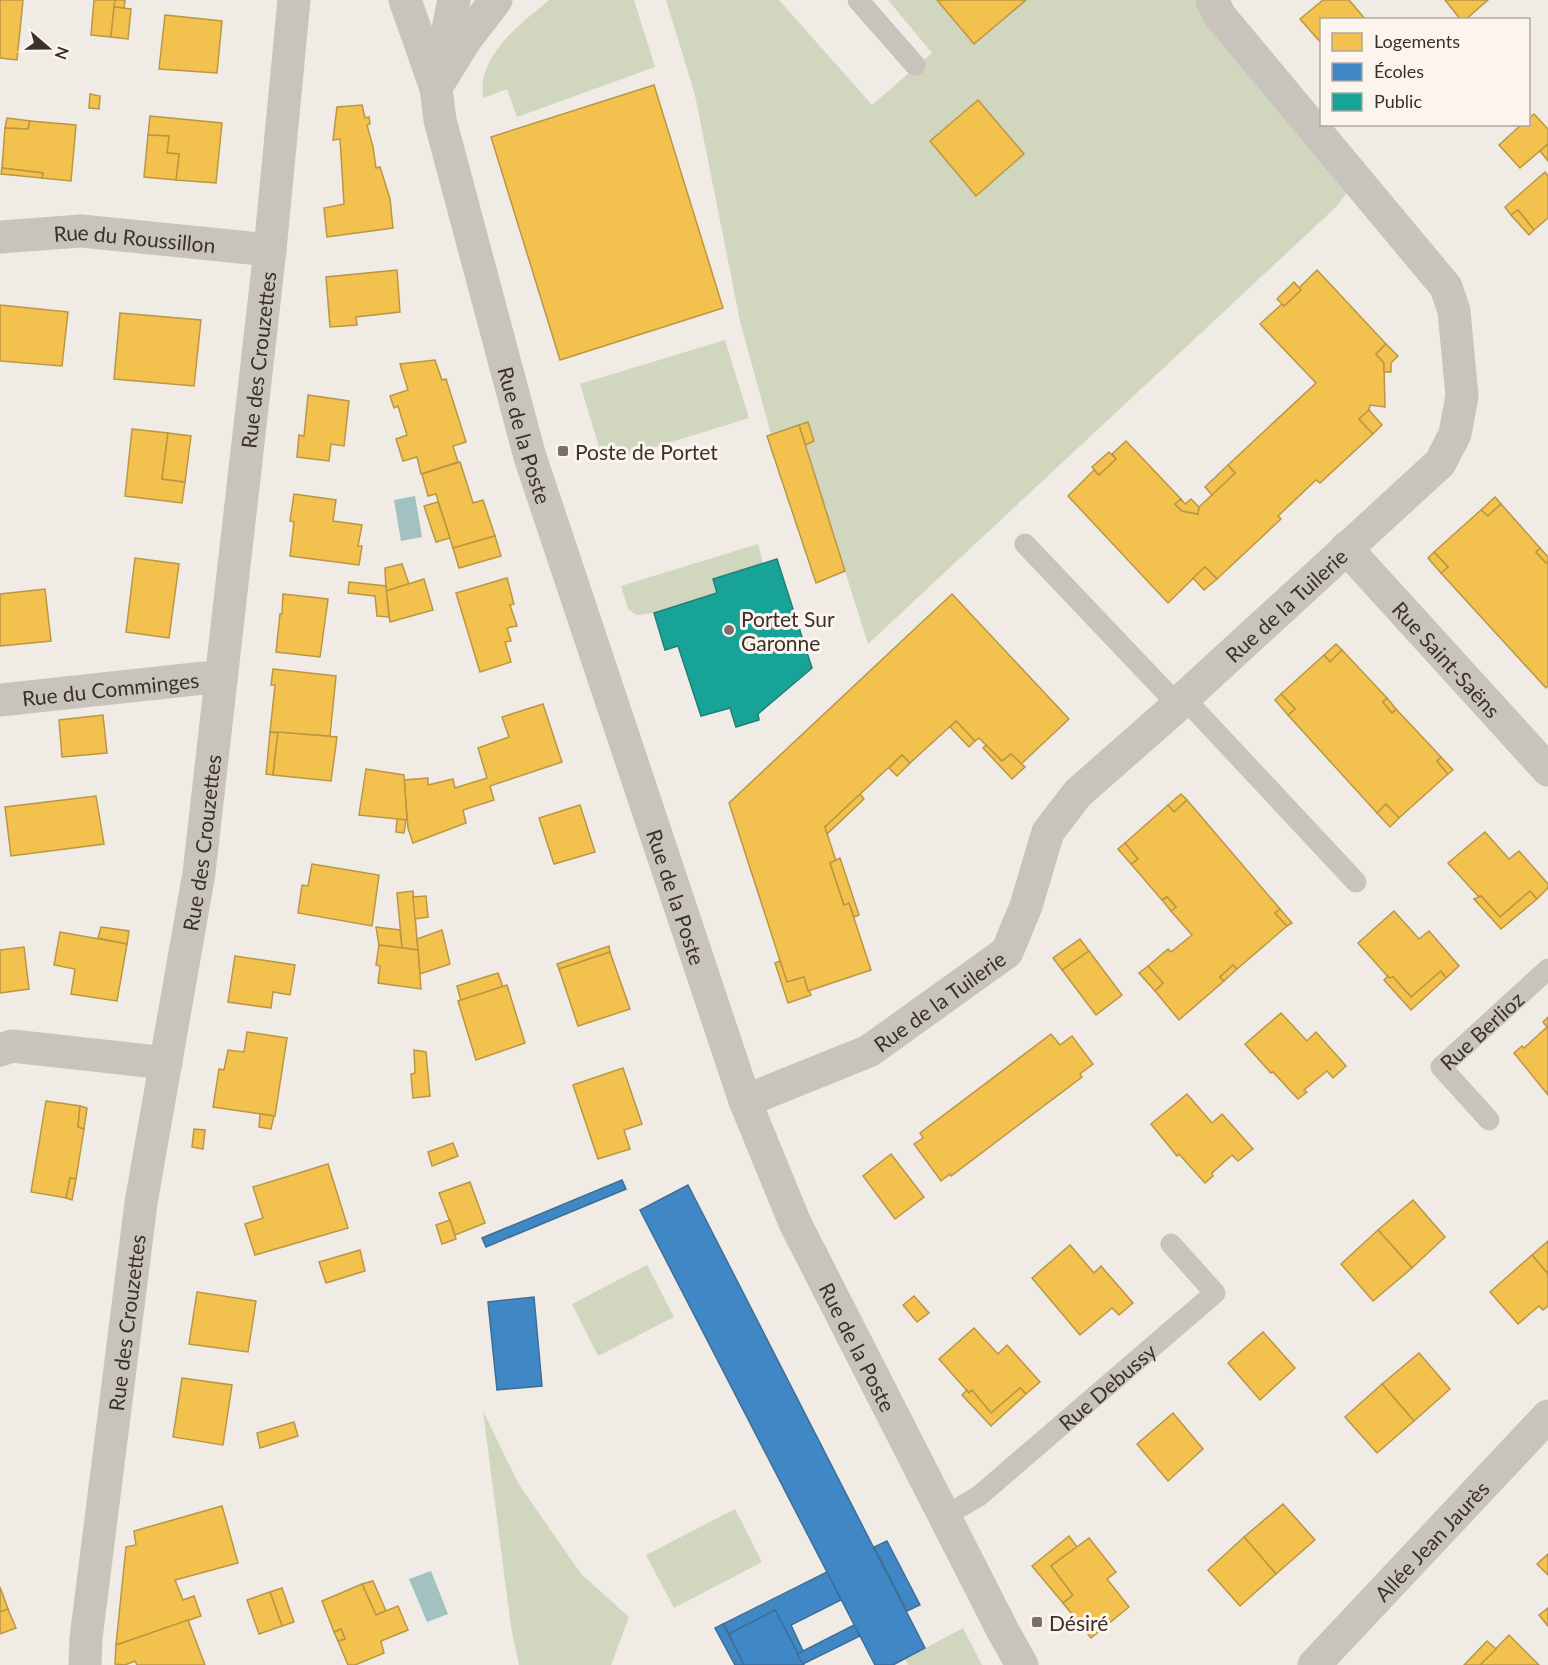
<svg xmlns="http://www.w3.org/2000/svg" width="1548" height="1665" viewBox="0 0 1548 1665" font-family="Lato,sans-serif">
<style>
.green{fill:#d1d6bf}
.water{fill:#a1c2c1}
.homes{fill:#f2c14e;stroke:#bb9644;stroke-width:1.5}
.schools{fill:#3f88c5;stroke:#3e6e97;stroke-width:1.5}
.public{fill:#17a398;stroke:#228077;stroke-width:1.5}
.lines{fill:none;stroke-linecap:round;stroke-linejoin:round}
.service{stroke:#c9c3be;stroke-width:21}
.minor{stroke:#c9c3be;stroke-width:33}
.tertiary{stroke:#c9c3be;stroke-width:33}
.poi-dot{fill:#7a716c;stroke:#fbf5ee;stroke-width:2}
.labels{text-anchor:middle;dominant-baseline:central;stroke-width:6;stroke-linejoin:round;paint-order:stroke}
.street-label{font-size:21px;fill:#3b302b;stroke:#fbf5ee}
.poi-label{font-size:21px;fill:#3b302b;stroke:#fbf5ee;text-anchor:start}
</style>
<rect width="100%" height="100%" fill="#f0ebe5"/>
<g class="green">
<path d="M 549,0 L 634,0 L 655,67 L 517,117 L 507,89 L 483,98 C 483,92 482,85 483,79 C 492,44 523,22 549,0 Z"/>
<polygon points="666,0 779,0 872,105 932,53 888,0 1195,0 1208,22 1348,191 1336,207 868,644 805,445 814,441 808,422 771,434 740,321 695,95"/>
<polygon points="725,340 749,418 604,463 580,384"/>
<polygon points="758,544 763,563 714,579 717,593 654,613 637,615 628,609 621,586"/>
<polygon points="647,1265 674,1317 598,1356 572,1304"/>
<polygon points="483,1411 518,1483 581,1574 629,1617 611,1665 519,1665 511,1627"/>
<polygon points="735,1509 762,1562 674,1608 646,1555"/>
<polygon points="963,1628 982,1665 908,1665 905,1659"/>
</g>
<g class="water">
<polygon points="415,496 422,537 401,541 394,500"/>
<polygon points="431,1571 448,1614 427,1622 409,1579"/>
</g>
<g class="homes">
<polygon points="0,0 23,0 17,60 0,58"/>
<polygon points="94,0 115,0 111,37 91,35"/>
<polygon points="115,0 125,0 124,8 114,7"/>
<polygon points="937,0 1026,0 974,44"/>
<polygon points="1323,0 1349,0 1366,20 1322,20 1322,44 1300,19"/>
<polygon points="1445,0 1488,0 1465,20 1461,20"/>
<polygon points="114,7 131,9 128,39 111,37"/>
<polygon points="165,15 222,21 217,73 159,69"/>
<polygon points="654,85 723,308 560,360 491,137"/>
<polygon points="90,94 100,96 99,109 89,108"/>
<polygon points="978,100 1024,154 976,196 930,141"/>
<polygon points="362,105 365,118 369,117 370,124 367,125 373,147 376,168 380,167 390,199 393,228 327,237 324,208 344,204 340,139 333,140 337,107"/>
<polygon points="1534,114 1548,129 1548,144 1520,168 1499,145 1522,124 1528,124 1528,119"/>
<polygon points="150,116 222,123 216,183 176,180 179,154 167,153 169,136 148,135"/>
<polygon points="7,118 30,121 28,129 5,128"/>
<polygon points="30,121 76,125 71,181 42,178 43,173 2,168 5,128 28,129"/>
<polygon points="148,135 169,136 167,153 179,154 176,180 144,177"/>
<polygon points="1548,144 1548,161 1540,151"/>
<polygon points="2,168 43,173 42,178 1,174"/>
<polygon points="1545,172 1548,176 1548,218 1534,230 1518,210 1511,215 1505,207"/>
<polygon points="1518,210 1534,230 1529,235 1511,215"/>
<polygon points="397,270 400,312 356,317 357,325 330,327 326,277"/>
<polygon points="1317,270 1386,344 1376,354 1384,363 1385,407 1370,405 1369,410 1359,419 1373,434 1320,483 1316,480 1278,516 1281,519 1217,579 1205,567 1168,603 1068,496 1094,470 1099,475 1116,459 1112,454 1126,441 1181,499 1175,504 1182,511 1198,514 1199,507 1235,473 1228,465 1316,383 1260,324 1282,304 1284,306 1301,290 1299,288"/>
<polygon points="1294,282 1301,290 1284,306 1277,299"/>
<polygon points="0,305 68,312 62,366 0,361"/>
<polygon points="120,313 201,320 194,386 114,379"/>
<polygon points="1386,344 1398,356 1391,363 1391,372 1384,372 1384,363 1376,354"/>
<polygon points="435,360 442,380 446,379 466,442 453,446 458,462 421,474 417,457 403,461 396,439 407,435 398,406 394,408 390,396 408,390 400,364"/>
<polygon points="308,395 349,401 344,446 331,444 329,461 297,457 299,435 304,436"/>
<polygon points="1369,410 1382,425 1373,434 1359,419"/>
<polygon points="808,422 814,441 805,445 799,425"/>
<polygon points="799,425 845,571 816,583 767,436"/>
<polygon points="132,429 168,433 162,479 185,482 182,503 125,496"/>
<polygon points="168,433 191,436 185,482 162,479"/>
<polygon points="1109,452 1116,459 1099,475 1092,467"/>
<polygon points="460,462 473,503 483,500 495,536 453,548 436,494 428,496 422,474"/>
<polygon points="1228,465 1235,473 1212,495 1205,487"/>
<polygon points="294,494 336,500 333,521 362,525 358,546 362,546 359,565 290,556 294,522 290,521"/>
<polygon points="1495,497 1501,504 1488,516 1481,510"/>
<polygon points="1181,499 1185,504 1191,499 1199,507 1198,514 1182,511 1175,504"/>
<polygon points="438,502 450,538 436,542 424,506"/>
<polygon points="1501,504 1540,548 1536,552 1546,563 1548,561 1548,686 1546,688 1441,573 1448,567 1434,552 1481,510 1488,516"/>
<polygon points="495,536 501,556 459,568 453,548"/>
<polygon points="1540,548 1548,557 1548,561 1546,563 1536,552"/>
<polygon points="1434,552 1448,567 1441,573 1428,558"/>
<polygon points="135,558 179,564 169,638 126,632"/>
<polygon points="402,564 409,584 386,591 385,568"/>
<polygon points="1205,567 1217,579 1204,590 1193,578"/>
<polygon points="507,578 514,604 510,605 517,626 507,628 511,641 505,642 511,662 480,672 456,593"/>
<polygon points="424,579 433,610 390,622 386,591"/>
<polygon points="349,582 386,586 389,617 377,616 375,596 348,593"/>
<polygon points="45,589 51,641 0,646 0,594"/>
<polygon points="283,594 328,599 320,657 276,652 280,614 282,614"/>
<polygon points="952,594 1069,719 1021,764 1011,754 1002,761 979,738 975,741 956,721 910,763 902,755 825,827 836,861 830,863 844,905 849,903 871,970 808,991 804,977 787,982 729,803"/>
<polygon points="1336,644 1342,650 1330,662 1324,655"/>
<polygon points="1342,650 1387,698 1383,702 1392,713 1396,709 1441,757 1437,761 1448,774 1399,818 1386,804 1377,813 1288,715 1295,709 1281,694 1324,655 1330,662"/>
<polygon points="273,669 336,676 330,736 270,732 275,685 271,685"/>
<polygon points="1281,694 1295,709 1288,715 1275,700"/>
<polygon points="1387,698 1396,709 1392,713 1383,702"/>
<polygon points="543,704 562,762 490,786 494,800 463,810 466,823 413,843 408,828 404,780 428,778 428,785 453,779 455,788 487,778 478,748 509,737 502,717"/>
<polygon points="103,715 107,753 62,757 59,720"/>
<polygon points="956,721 975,741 969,747 950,727"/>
<polygon points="270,732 278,733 273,775 266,774"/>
<polygon points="278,732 337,737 331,781 273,775"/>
<polygon points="986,745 1002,761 1011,754 1025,767 1012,779 983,748"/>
<polygon points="902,755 910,763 897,776 889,768"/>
<polygon points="1441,757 1453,770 1448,774 1437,761"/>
<polygon points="366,769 404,775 407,820 359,815"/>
<polygon points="860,794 864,799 827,834 825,827"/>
<polygon points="1181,794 1187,800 1174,812 1168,805"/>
<polygon points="96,796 104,844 11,856 5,807"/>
<polygon points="1187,800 1280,909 1275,913 1287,926 1237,969 1233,965 1220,977 1224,981 1179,1020 1155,991 1163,983 1148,966 1168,949 1171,952 1192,935 1171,911 1176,907 1167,897 1162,900 1131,864 1138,859 1125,843 1168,805 1174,812"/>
<polygon points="1386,804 1399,818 1390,827 1377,813"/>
<polygon points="580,805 595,852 554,864 539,818"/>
<polygon points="397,819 406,820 404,833 396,832"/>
<polygon points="1485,832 1509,859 1519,851 1548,884 1548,888 1537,899 1530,891 1500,917 1481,896 1478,896 1448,863"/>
<polygon points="1125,843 1138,859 1131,864 1118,849"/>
<polygon points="840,858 859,915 854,917 849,903 844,905 830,863"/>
<polygon points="312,864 379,875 372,926 298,913 302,885 308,886"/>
<polygon points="413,891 417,939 418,950 402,948 397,893"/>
<polygon points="1530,891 1537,899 1501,929 1474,899 1481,896 1500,917"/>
<polygon points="426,896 428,917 415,919 413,897"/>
<polygon points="1167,897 1176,907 1171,911 1162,900"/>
<polygon points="1280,909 1292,923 1287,926 1275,913"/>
<polygon points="1394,911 1419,939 1429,931 1459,966 1446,978 1441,971 1411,997 1393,977 1389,978 1358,943"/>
<polygon points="101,927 129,931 127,944 98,938"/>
<polygon points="376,927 400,930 402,948 379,945"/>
<polygon points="442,930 450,964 420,974 417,939"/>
<polygon points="60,932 127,944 117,1001 71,994 75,969 54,965"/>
<polygon points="1080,939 1089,951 1062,970 1053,958"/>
<polygon points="379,945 418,950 421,989 378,983 380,966 376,965"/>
<polygon points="609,946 610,952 559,969 557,964"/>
<polygon points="24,947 29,989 0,993 0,950"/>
<polygon points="1089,951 1122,995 1096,1015 1062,970"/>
<polygon points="610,952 630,1009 578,1026 559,969"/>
<polygon points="235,956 295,965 290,995 273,992 271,1008 228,1002"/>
<polygon points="780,961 787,982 804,977 808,991 809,990 811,995 788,1003 775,963"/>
<polygon points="1233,965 1237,969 1224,981 1220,977"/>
<polygon points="1148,966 1163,983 1155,991 1139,973"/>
<polygon points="1441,971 1446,978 1411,1010 1384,980 1388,976 1389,978 1393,977 1411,997"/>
<polygon points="498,973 503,987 461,1001 457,986"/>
<polygon points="507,985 525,1043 476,1060 458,1001"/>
<polygon points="1281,1013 1307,1041 1316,1032 1346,1066 1333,1078 1327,1071 1304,1090 1307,1092 1298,1099 1273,1072 1271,1073 1245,1044"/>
<polygon points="1548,1017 1548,1095 1514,1053 1522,1046 1524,1048 1547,1027 1543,1022"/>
<polygon points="247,1032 287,1038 275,1116 213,1107 219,1069 224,1070 228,1050 244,1052"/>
<polygon points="1051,1034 1060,1045 1072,1036 1093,1064 1080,1074 1082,1077 951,1176 950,1174 941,1181 914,1144 923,1138 920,1133"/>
<polygon points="414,1050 426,1052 430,1096 413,1098 411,1074 415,1073"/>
<polygon points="623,1068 642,1124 624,1130 630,1149 598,1159 573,1085"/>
<polygon points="1187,1094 1212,1123 1222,1114 1253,1149 1238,1161 1232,1155 1212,1173 1213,1176 1205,1183 1179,1154 1177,1156 1151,1124"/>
<polygon points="46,1101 80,1106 78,1127 84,1129 76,1179 70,1178 66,1198 31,1192"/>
<polygon points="80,1106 87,1108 84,1129 78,1127"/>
<polygon points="260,1114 274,1116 271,1129 259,1127"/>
<polygon points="194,1129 205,1130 203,1149 192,1147"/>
<polygon points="453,1143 458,1156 432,1166 428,1152"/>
<polygon points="891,1154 924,1197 895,1219 863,1176"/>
<polygon points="328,1164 348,1228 255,1255 245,1224 263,1218 253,1187"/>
<polygon points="70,1178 76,1179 72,1200 66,1198"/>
<polygon points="470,1182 485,1223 455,1235 439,1193"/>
<polygon points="1413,1200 1445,1237 1412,1268 1378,1230"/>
<polygon points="450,1220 456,1239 442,1244 436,1225"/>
<polygon points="1378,1230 1412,1268 1373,1301 1341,1264"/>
<polygon points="1548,1241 1548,1274 1532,1255"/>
<polygon points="1070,1245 1094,1273 1101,1266 1133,1303 1119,1315 1112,1308 1080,1335 1032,1278"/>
<polygon points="360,1250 365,1271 326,1283 319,1262"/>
<polygon points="1532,1255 1548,1274 1548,1306 1543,1310 1539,1306 1518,1324 1490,1292"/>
<polygon points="197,1292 256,1301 248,1352 189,1344"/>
<polygon points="914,1296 929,1313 917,1322 903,1305"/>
<polygon points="974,1328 998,1354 1007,1345 1040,1382 1026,1394 1020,1388 991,1413 972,1390 969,1393 939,1359"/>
<polygon points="1263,1332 1295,1368 1260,1400 1228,1363"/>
<polygon points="1419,1353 1450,1389 1414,1421 1382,1384"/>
<polygon points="182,1378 232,1385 223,1445 173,1437"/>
<polygon points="1382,1384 1414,1421 1377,1453 1345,1417"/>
<polygon points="1020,1388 1026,1394 991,1426 962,1395 967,1390 969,1393 972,1390 991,1413"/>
<polygon points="1173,1413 1203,1449 1168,1481 1137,1444"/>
<polygon points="294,1422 298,1436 260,1448 257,1433"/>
<polygon points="1283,1504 1315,1540 1276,1574 1244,1537"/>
<polygon points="222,1506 238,1563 175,1580 183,1600 194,1596 201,1616 141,1637 116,1645 126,1547 136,1545 134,1531"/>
<polygon points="1069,1536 1077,1547 1051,1566 1073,1595 1063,1603 1032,1566"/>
<polygon points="1244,1537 1276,1574 1240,1606 1208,1570"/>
<polygon points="1089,1538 1116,1572 1107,1579 1129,1607 1091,1638 1063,1603 1073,1595 1051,1566"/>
<polygon points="1548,1554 1548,1575 1537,1564"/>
<polygon points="373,1581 386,1611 376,1615 362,1584"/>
<polygon points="362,1584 376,1615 398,1606 408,1630 381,1641 384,1653 355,1665 348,1665 338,1641 345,1639 341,1629 334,1632 322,1601"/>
<polygon points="0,1587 8,1609 0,1612"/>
<polygon points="282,1588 294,1622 282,1626 270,1592"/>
<polygon points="270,1592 282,1626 259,1634 247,1600"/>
<polygon points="1548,1608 1548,1626 1539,1615"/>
<polygon points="8,1609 16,1628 0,1634 0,1612"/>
<polygon points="188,1620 205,1665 137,1665 135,1661 125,1665 115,1664 116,1645"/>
<polygon points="341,1629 345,1639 338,1641 334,1632"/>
<polygon points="1509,1635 1539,1665 1480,1665"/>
<polygon points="1487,1641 1496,1649 1480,1665 1464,1665"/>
</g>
<g class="schools">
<polygon points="622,1180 626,1189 486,1247 482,1238"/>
<polygon points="688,1185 925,1648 893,1665 875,1665 640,1210"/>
<polygon points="534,1297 542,1386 497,1390 488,1302"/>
<polygon points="887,1541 920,1605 907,1611 874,1547"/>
<polygon points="827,1572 841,1600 791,1625 803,1651 797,1654 775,1610 729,1634 723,1624"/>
<polygon points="775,1610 804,1665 744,1665 729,1634"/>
<polygon points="723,1624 744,1665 735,1665 715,1628"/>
<polygon points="854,1625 860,1636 803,1664 797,1654"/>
</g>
<polygon class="public" points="777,559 812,668 758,714 759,720 736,727 730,708 701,716 678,646 665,650 654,613 717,593 713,579"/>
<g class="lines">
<g class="service">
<polyline points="858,0 915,65"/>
<polyline points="1025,544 1178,705"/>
<polyline points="1184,698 1356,882"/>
<path id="s1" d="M 1489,1120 L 1441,1067 L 1548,969"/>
<path id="s2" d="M 945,1516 L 979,1496 L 1215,1293 L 1171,1244"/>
</g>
<g class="minor">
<polyline points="438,84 466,39 496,0"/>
<path id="s3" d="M 0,237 L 81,231 L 270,250"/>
<path id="s4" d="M 1346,548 L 1548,770"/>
<path id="s5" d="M 0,700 L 204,678 L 221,679"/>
<polyline points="0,1050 12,1046 166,1063"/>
<path id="s6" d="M 745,1101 L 869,1051 L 1007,952 L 1026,906 L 1048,832 L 1078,793 L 1178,705 L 1184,698 L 1440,463 L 1455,434 L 1462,396 L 1454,311 L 1446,287 L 1220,16 L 1212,0"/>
<path id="s7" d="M 85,1665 L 86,1638 L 141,1203 L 199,873 L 270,250 L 294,0"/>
</g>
<g class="tertiary">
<path id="s8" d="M 405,0 L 436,88 L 440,120 L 530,457 L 745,1101 L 795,1223 L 1003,1631 L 1022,1665"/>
<polyline points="436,88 454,0"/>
<path id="s9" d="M 1314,1665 L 1548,1416"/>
</g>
</g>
<g class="poi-dot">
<rect x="557" y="445" width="12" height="12" rx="3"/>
<circle cx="729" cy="630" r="6"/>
<rect x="1031" y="1616" width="12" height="12" rx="3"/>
</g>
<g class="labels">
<g class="street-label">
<text stroke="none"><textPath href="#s3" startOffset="135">Rue du Roussillon</textPath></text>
<text stroke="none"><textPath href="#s7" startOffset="1317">Rue des Crouzettes</textPath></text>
<text stroke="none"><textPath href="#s8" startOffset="452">Rue de la Poste</textPath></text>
<text stroke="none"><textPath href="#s6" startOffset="760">Rue de la Tuilerie</textPath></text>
<text stroke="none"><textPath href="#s4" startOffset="150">Rue Saint-Saëns</textPath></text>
<text stroke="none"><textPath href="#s5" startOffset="111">Rue du Comminges</textPath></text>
<text stroke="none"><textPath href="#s7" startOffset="831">Rue des Crouzettes</textPath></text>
<text stroke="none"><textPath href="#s8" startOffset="938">Rue de la Poste</textPath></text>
<text stroke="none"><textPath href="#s6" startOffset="220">Rue de la Tuilerie</textPath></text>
<text stroke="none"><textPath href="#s1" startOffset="126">Rue Berlioz</textPath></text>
<text stroke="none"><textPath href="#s7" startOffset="345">Rue des Crouzettes</textPath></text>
<text stroke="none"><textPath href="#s8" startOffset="1424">Rue de la Poste</textPath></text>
<text stroke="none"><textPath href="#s2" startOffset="208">Rue Debussy</textPath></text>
<text stroke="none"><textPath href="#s9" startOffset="171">Allée Jean Jaurès</textPath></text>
</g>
<g class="poi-label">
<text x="575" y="451">Poste de Portet</text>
<text x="741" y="618">Portet Sur<tspan x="741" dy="24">Garonne</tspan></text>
<text x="1049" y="1622">Désiré</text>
</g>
</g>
<rect x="1320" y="18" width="210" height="108" fill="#fbf5ee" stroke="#aea6a0" stroke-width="1.5"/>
<rect x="1332" y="33" width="30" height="18" fill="#f2c14e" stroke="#aea6a0" stroke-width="1.5"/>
<text x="1374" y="48" font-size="18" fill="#3b302b">Logements</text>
<rect x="1332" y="63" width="30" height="18" fill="#3f88c5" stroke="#aea6a0" stroke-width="1.5"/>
<text x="1374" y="78" font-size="18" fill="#3b302b">Écoles</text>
<rect x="1332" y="93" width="30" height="18" fill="#17a398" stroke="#aea6a0" stroke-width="1.5"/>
<text x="1374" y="108" font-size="18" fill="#3b302b">Public</text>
<g transform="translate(48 48) rotate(110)" stroke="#fbf5ee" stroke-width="4.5" paint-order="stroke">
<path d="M0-4.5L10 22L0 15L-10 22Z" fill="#3b302b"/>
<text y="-9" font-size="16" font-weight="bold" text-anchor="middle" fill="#3b302b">N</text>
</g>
</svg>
